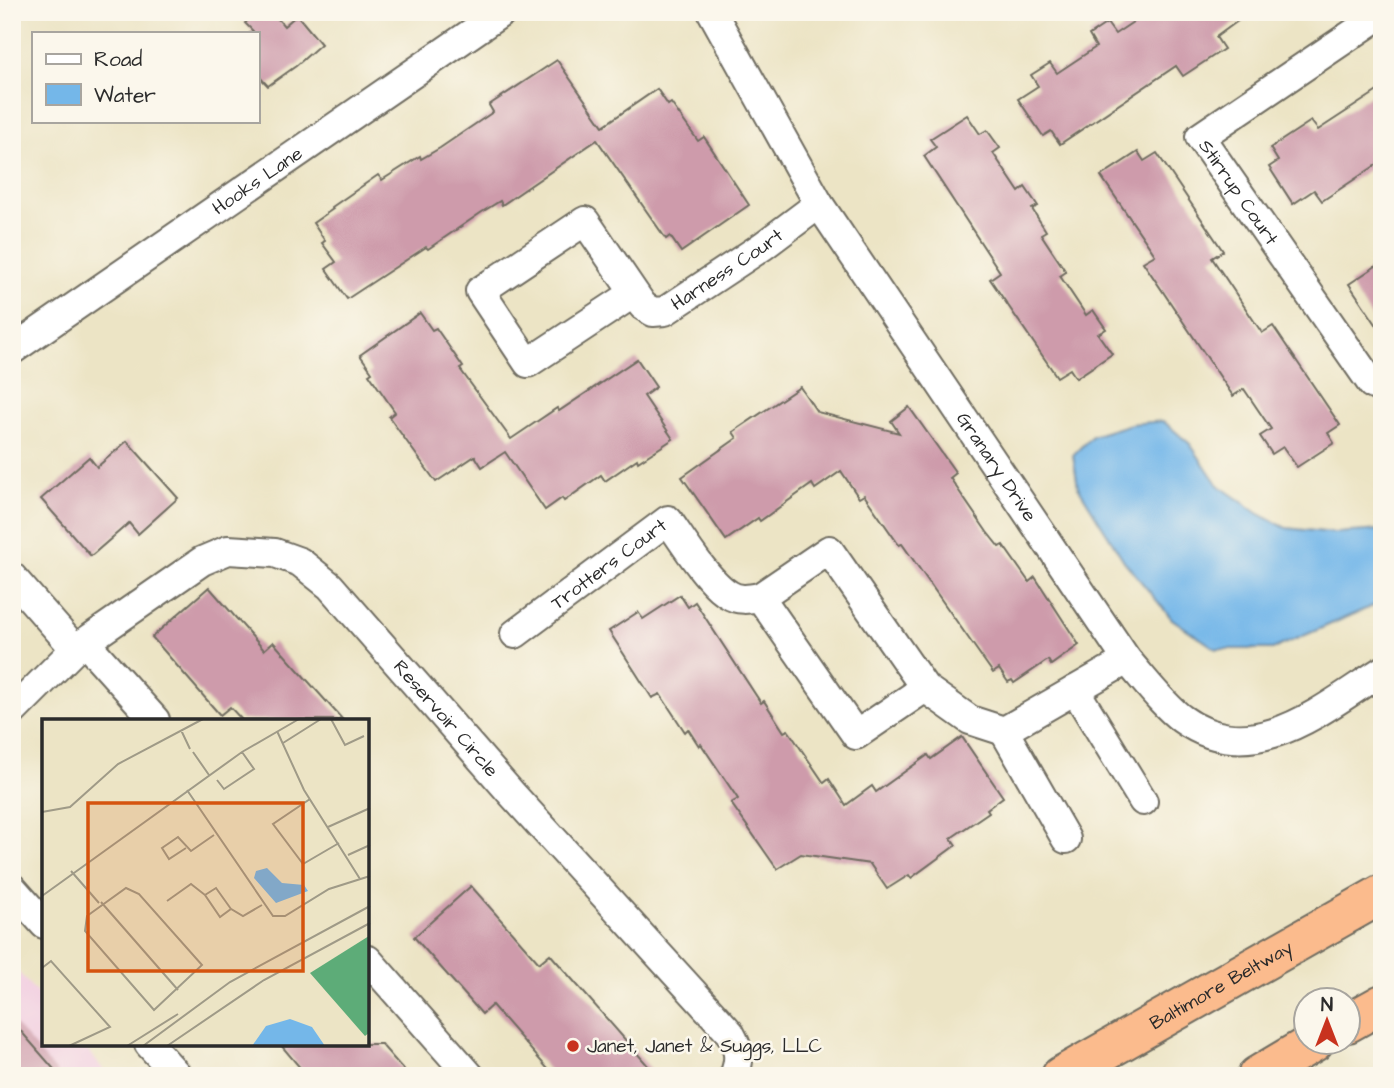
<svg xmlns="http://www.w3.org/2000/svg" width="1394" height="1088" viewBox="0 0 1394 1088" font-family="'Architects Daughter',sans-serif">
<style>
.built{fill:#f2cfe1}
.water{fill:#74b7e9;stroke:#50718a;stroke-width:2}
.building{fill:#ce9bab}
.lines{fill:none;stroke-linecap:round;stroke-linejoin:round}
.minor-casing{stroke:#6f6c61;stroke-width:32}
.highway-casing{stroke:#6f6c61;stroke-width:42}
.minor{stroke:#fff;stroke-width:28}
.highway{stroke:#fbbb8d;stroke-width:38}
.poi-dot{fill:#c8321e;stroke:#fbf7ec;stroke-width:2.5}
.labels{text-anchor:middle;dominant-baseline:central;stroke-width:5;stroke-linejoin:round;paint-order:stroke}
.street-label{font-size:19px;fill:#2b2b2b;stroke:#fbf7ec}
.poi-label{font-size:19px;fill:#2b2b2b;stroke:#fbf7ec;text-anchor:start}
.inset-road{fill:none;stroke:#9f9a87;stroke-width:2}
.view{fill:#d5540f;fill-opacity:0.15;stroke:#d5540f;stroke-width:3.5}
.inset-edge{fill:none;stroke:#2b2b2b;stroke-width:3.5}
</style>
<rect width="100%" height="100%" fill="#fbf7ec"/>
<filter id="ink" filterUnits="userSpaceOnUse"><feTurbulence type="fractalNoise" baseFrequency=".0143" numOctaves="2"/><feDisplacementMap in="SourceGraphic" scale="14" xChannelSelector="R" yChannelSelector="G"/><feConvolveMatrix kernelMatrix="1 2 1 2 8 2 1 2 1" color-interpolation-filters="sRGB"/></filter>
<filter id="wash" filterUnits="userSpaceOnUse"><feTurbulence type="fractalNoise" baseFrequency=".00686" numOctaves="4" result="noise"/><feDisplacementMap in="SourceGraphic" scale="28" xChannelSelector="R" yChannelSelector="G"/><feGaussianBlur stdDeviation="1.57" result="paint"/><feColorMatrix in="noise" values="0 0 0 0 0 0 0 0 0 0 0 0 0 0 0 0 0 1.4 0 .05"/><feComposite in="paint" operator="in"/></filter>
<g filter="url(#wash)">
<rect width="100%" height="100%" fill="#ece4c5"/>
<polygon class="built" points="12,965 44,1001 44,1044 82,1044 109,1076 12,1076"/>
<polygon class="water" points="1163,421 1190,444 1218,485 1259,514 1286,528 1334,533 1382,530 1382,602 1273,649 1216,649 1172,619 1124,561 1078,487 1073,455 1092,436 1131,424"/>
<g id="blocks">
<g class="building">
<polygon points="258,12 272,12 284,26 297,15 321,44 296,66 268,86 257,74 257,33 250,33 253,31 245,23"/>
<polygon points="1148,12 1250,12 1216,37 1224,49 1183,76 1176,66 1060,144 1051,131 1043,136 1018,99 1038,86 1031,75 1050,63 1057,73 1096,47 1089,35 1107,23 1115,34"/>
<polygon points="557,60 603,126 657,89 668,105 671,103 698,141 704,137 749,205 681,252 670,236 666,239 597,140 502,205 500,201 482,212 428,249 426,247 347,299 326,269 336,262 322,243 325,241 313,223 333,209 332,207 378,175 382,180 420,156 421,159 440,148 493,112 489,105"/>
<polygon points="1382,88 1382,161 1322,201 1314,190 1293,204 1269,167 1278,161 1270,148 1311,121 1318,130"/>
<polygon points="967,115 980,134 987,130 1000,148 993,153 1019,192 1025,187 1038,206 1032,209 1046,231 1041,234 1066,272 1060,276 1086,315 1093,310 1106,329 1098,334 1112,354 1076,378 1070,369 1057,377 990,279 1000,272 924,156 936,147 930,139"/>
<polygon points="1138,152 1144,161 1157,153 1223,251 1212,258 1262,333 1273,326 1340,425 1328,433 1334,443 1297,467 1283,447 1272,454 1260,436 1271,429 1244,389 1233,396 1143,262 1155,255 1101,176"/>
<polygon points="1382,262 1382,333 1349,284"/>
<polygon points="420,313 432,330 436,328 463,367 460,369 511,439 557,408 559,411 637,359 656,387 644,396 673,439 638,462 637,459 605,481 601,475 564,501 562,498 545,510 505,452 482,467 475,456 436,482 389,417 395,412 369,374 372,372 360,355"/>
<polygon points="800,387 817,412 899,433 891,421 909,407 956,473 950,478 987,532 999,547 1003,545 1029,582 1035,577 1079,645 1051,665 1048,660 1014,683 1012,680 1008,682 999,669 993,673 902,544 899,545 864,495 859,498 841,471 815,489 812,484 760,521 758,518 726,540 682,477 737,438 733,432"/>
<polygon points="127,441 178,498 138,534 129,523 91,556 41,499 89,457 97,467"/>
<polygon points="209,587 264,650 273,642 343,720 242,720 230,707 220,715 152,637"/>
<polygon points="680,595 688,607 695,602 761,703 764,701 784,732 788,730 824,783 829,779 846,805 872,786 876,792 928,755 931,759 962,737 1003,797 987,809 989,812 951,838 956,845 911,878 909,875 887,889 870,864 801,854 777,869 731,803 738,799 701,744 699,746 688,729 685,732 660,694 652,698 609,631 638,612 643,619"/>
<polygon points="471,886 539,963 550,954 657,1076 554,1076 492,1005 482,1014 414,937"/>
<polygon points="12,1021 60,1076 12,1076"/>
<polygon points="280,1044 381,1044 409,1076 307,1076"/>
</g>
</g>
</g>
<g filter="url(#ink)">
<use href="#blocks" fill-opacity="0" stroke="#6f6c61" stroke-width="2"/>
<g class="lines">
<g class="minor-casing">
<g id="minor">
<path id="s1" d="M 712,12 L 819,204 L 1127,660 C 1143,678 1163,705 1182,719 C 1253,770 1322,709 1382,671"/>
<path id="s2" d="M 1382,14 L 1200,137 L 1372,384 L 1382,389"/>
<path id="s3" d="M 634,293 L 528,363 L 480,291 L 585,221 L 643,306 L 653,312 L 665,311 L 763,246 L 819,204"/>
<path id="s4" d="M 12,350 L 502,12"/>
<polyline points="12,577 75,649"/>
<path id="s5" d="M 515,634 L 668,520 C 682,540 708,582 728,594 C 738,601 749,599 760,597"/>
<polyline points="85,642 155,720"/>
<polyline points="925,688 829,550 760,597 856,735 925,688 970,720 1004,731 1127,660"/>
<polyline points="1075,690 1143,801"/>
<path id="s6" d="M 12,712 L 75,649 L 202,561 L 228,550 L 275,553 L 300,562 L 330,586 L 512,794 L 730,1033 C 739,1049 741,1059 734,1076"/>
<polyline points="1004,731 1066,839"/>
<polyline points="12,888 44,924"/>
<polyline points="368,960 470,1076"/>
<polyline points="149,1044 178,1076"/>
</g>
</g>
<g class="highway-casing">
<g id="highway">
<polyline points="1348,1023 1382,1004"/>
<path id="s7" d="M 1061,1076 L 1382,894"/>
<polyline points="1257,1076 1314,1042"/>
</g>
</g>
<use href="#minor" class="minor"/>
<use href="#highway" class="highway"/>
</g>
</g>
<circle class="poi-dot" cx="573" cy="1046" r="7"/>
<g class="labels">
<g class="street-label">
<text stroke="none"><textPath href="#s4" startOffset="298">Hooks Lane</textPath></text>
<text stroke="none"><textPath href="#s2" startOffset="287">Stirrup Court</textPath></text>
<text stroke="none"><textPath href="#s3" startOffset="541">Harness Court</textPath></text>
<text stroke="none"><textPath href="#s1" startOffset="537">Granary Drive</textPath></text>
<text stroke="none"><textPath href="#s5" startOffset="117">Trotters Court</textPath></text>
<text stroke="none"><textPath href="#s6" startOffset="560">Reservoir Circle</textPath></text>
<text stroke="none"><textPath href="#s7" startOffset="184">Baltimore Beltway</textPath></text>
</g>
<g class="poi-label">
<text x="587" y="1046">Janet, Janet &amp; Suggs, LLC</text>
</g>
</g>
<g transform="translate(42 719)">
<rect width="327" height="327" fill="#ece4c5"/>
<path d="M 327,217 L 328,313 L 323,317 L 268,254 Z" fill="#5dac78"/>
<path d="M 225,149 L 240,164 L 262,166 L 266,172 L 234,184 L 212,159 L 214,152 ZM 248,300 L 270,308 L 283,327 L 210,327 L 224,307 Z" fill="#74b7e9"/>
<path class="inset-road" d="M 289,0 L 303,26 L 322,17M 139,11 L 148,30M 235,12 L 262,71 L 318,160M 241,24 L 279,0M 151,33 L 167,56M 175,61 L 182,70 L 212,50 L 200,33M 145,71 L 231,197 L 243,197 L 287,170 L 328,157M 268,80 L 231,105 L 261,145 L 297,124M 0,93 L 28,88 L 76,45 L 161,0M 286,108 L 328,89M 144,129 L 127,140 L 120,129 L 136,118 L 149,132 L 172,116M 306,136 L 328,126M 29,152 L 57,184M 84,169 L 97,175 L 160,246 L 112,291 L 43,212 L 45,197 ZM 0,177 L 200,33 L 257,0M 125,182 L 149,165 L 163,176M 59,183 L 136,271M 189,190 L 174,169 L 163,176 L 178,198 L 189,190 L 201,197 L 220,186M 0,249 L 9,242 L 68,308 L 27,327M 85,327 L 136,295M 101,327 L 188,263 L 328,187M 125,327 L 222,261 L 328,204"/>
<path class="view" d="M 46,84 L 261,84 L 261,252 L 46,252 Z"/>
<rect width="327" height="327" class="inset-edge"/>
</g>
<rect width="1394" height="1088" fill="none" stroke="#fbf7ec" stroke-width="42"/>
<rect x="32" y="32" width="228" height="91" fill="#fbf7ec" stroke="#a8a59f" stroke-width="2"/>
<rect x="46" y="54" width="35" height="10" fill="#ffffff" stroke="#a8a59f" stroke-width="2"/>
<text x="94" y="66" font-size="21" fill="#2b2b2b">Road</text>
<rect x="46" y="84" width="35" height="21" fill="#74b7e9" stroke="#a8a59f" stroke-width="2"/>
<text x="94" y="102" font-size="21" fill="#2b2b2b">Water</text>
<g transform="translate(1327 1021)"><circle r="33" fill="#fbf7ec" stroke="#a8a59f" stroke-width="2"/>
<path d="M0-5L12 26L0 18L-12 26Z" fill="#c8321e"/>
<text y="-10" font-size="19" font-weight="bold" text-anchor="middle" fill="#2b2b2b">N</text>
</g>
</svg>
